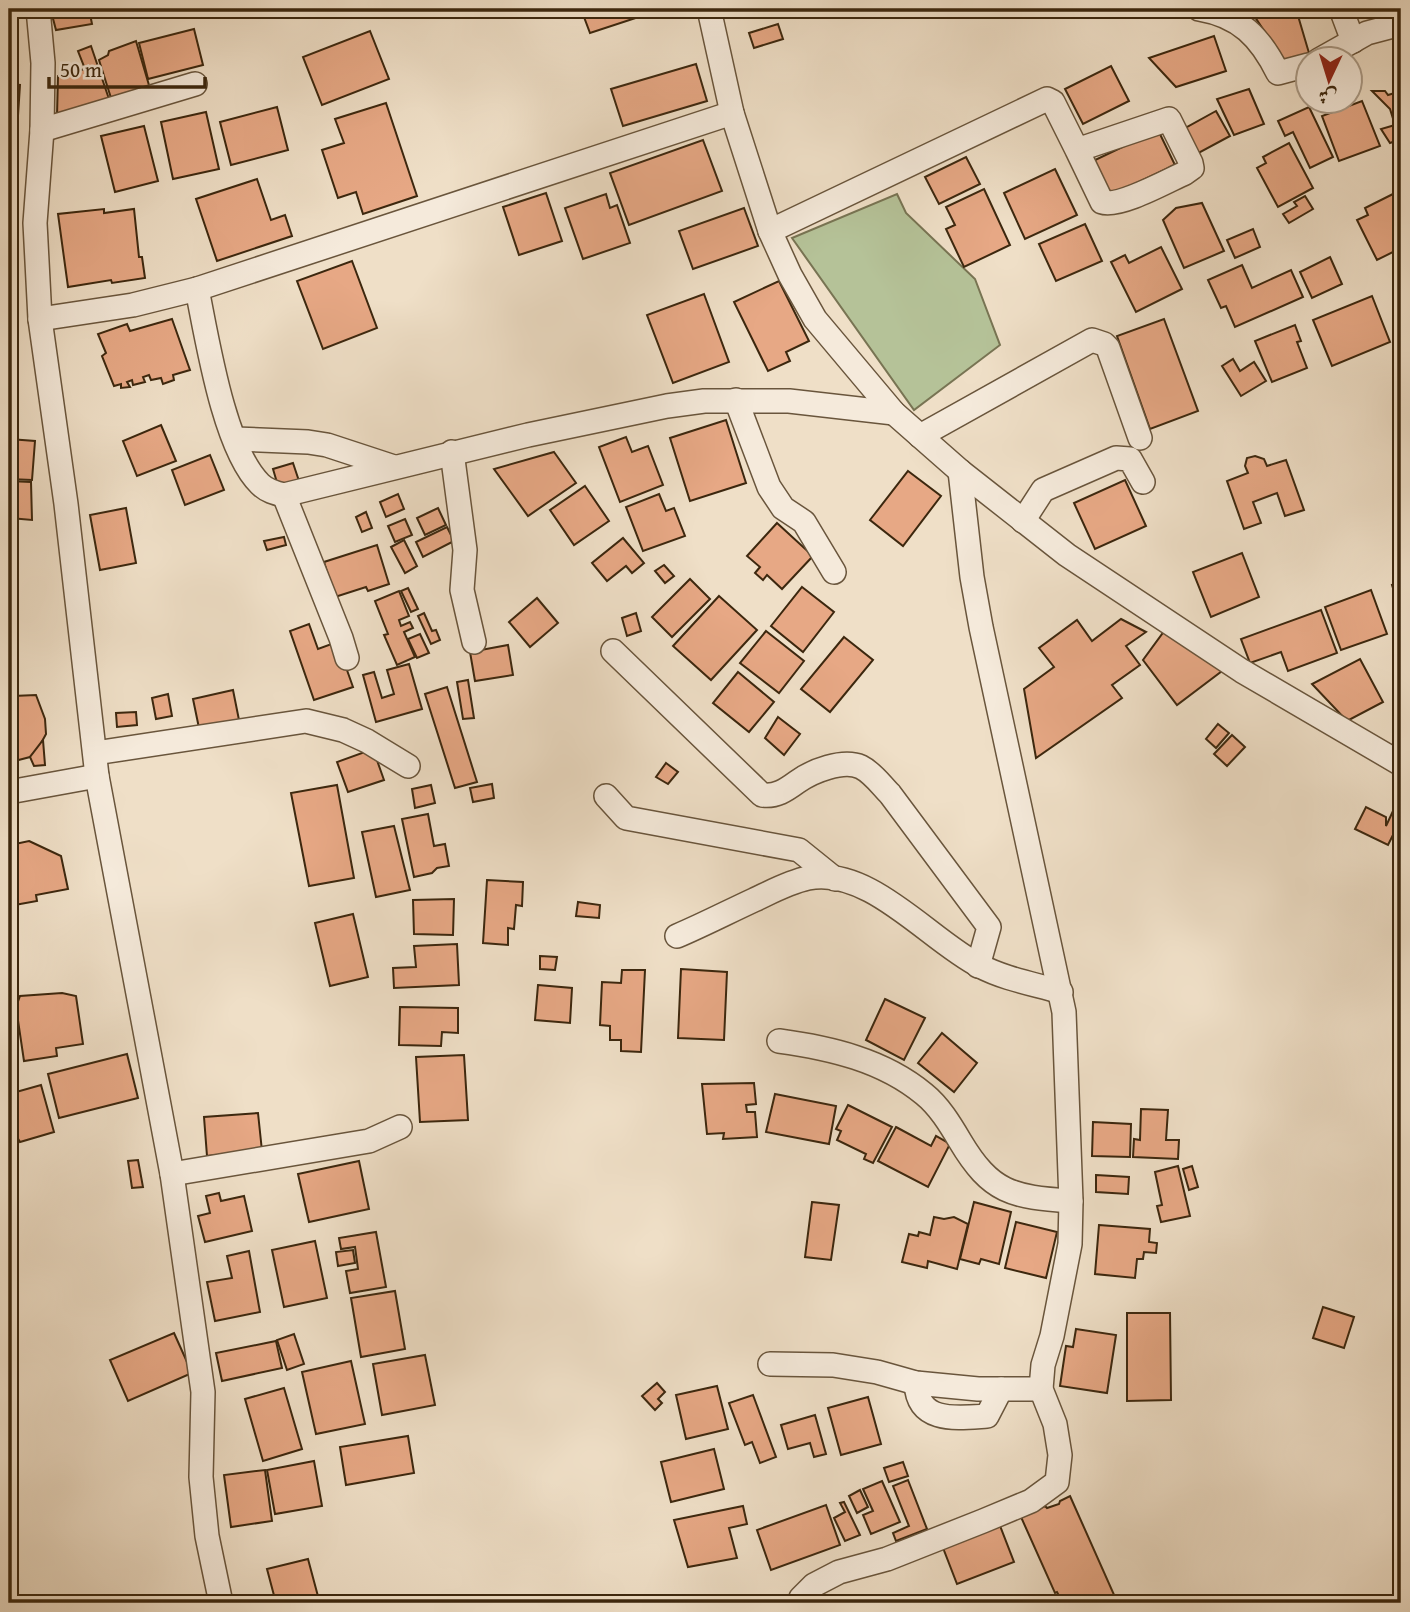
<svg xmlns="http://www.w3.org/2000/svg" width="1410" height="1612" viewBox="0 0 1410 1612" font-family="'Gentium Book Plus',Amiri,serif">
<style>
.green{fill:#b5c298;stroke:#787453;stroke-width:2}
.building{fill:#e7a885;stroke:#3c270e;stroke-width:2}
.lines{fill:none;stroke-linecap:round;stroke-linejoin:round}
.minor-casing{stroke:#69553c;stroke-width:26}
.minor{stroke:#f5eadb;stroke-width:23}
</style>
<rect width="100%" height="100%" fill="#efdfc7"/>
<filter id="stains"><feTurbulence type="fractalNoise" baseFrequency=".00286" numOctaves="4"/><feColorMatrix values="0 0 0 0 .2 0 0 0 0 .09 0 0 0 0 .02 0 0 0 .5 -.17"/></filter>
<radialGradient id="worn" r=".72"><stop offset=".6" stop-color="#630" stop-opacity="0"/><stop offset="1" stop-color="#630" stop-opacity=".3"/></radialGradient>
<polygon class="green" points="897,194 906,213 975,279 1000,345 914,410 792,238"/>
<g class="building">
<polygon points="60,9 89,9 92,24 56,30 51,11"/>
<polygon points="581,9 663,9 590,33"/>
<polygon points="1284,9 1296,9 1309,53 1284,61 1255,17"/>
<polygon points="778,24 783,39 754,48 749,33"/>
<polygon points="194,29 203,65 148,79 139,43"/>
<polygon points="370,31 389,79 322,105 303,57"/>
<polygon points="1214,36 1226,71 1176,87 1149,58"/>
<polygon points="136,41 151,92 111,98 99,60 108,55 109,51"/>
<polygon points="91,46 109,99 57,116 58,76 85,69 78,51"/>
<polygon points="696,64 707,101 623,126 611,89"/>
<polygon points="1111,66 1129,101 1083,124 1065,89"/>
<polygon points="9,84 20,85 15,161 9,160"/>
<polygon points="1249,89 1264,124 1234,135 1217,99"/>
<polygon points="1372,91 1385,91 1388,95 1401,91 1401,139 1390,143 1381,129 1395,125 1390,109"/>
<polygon points="1362,101 1380,146 1339,161 1322,116"/>
<polygon points="386,103 417,196 363,214 356,192 338,198 322,150 344,143 335,119"/>
<polygon points="277,107 288,150 231,165 220,122"/>
<polygon points="1309,107 1333,157 1310,168 1293,132 1285,136 1278,121"/>
<polygon points="1216,111 1230,136 1193,156 1180,131"/>
<polygon points="206,112 219,169 173,179 161,122"/>
<polygon points="144,126 158,181 115,192 101,136"/>
<polygon points="1158,130 1175,165 1109,196 1093,161"/>
<polygon points="703,140 722,191 629,225 610,173"/>
<polygon points="1289,143 1313,188 1278,207 1257,168 1266,163 1263,157"/>
<polygon points="966,157 980,184 939,204 925,177"/>
<polygon points="1055,169 1077,215 1025,239 1004,193"/>
<polygon points="257,179 271,220 285,215 292,236 217,261 196,199"/>
<polygon points="984,189 1010,245 964,267 946,229 955,225 946,207"/>
<polygon points="1399,191 1401,196 1401,248 1377,260 1357,220 1368,215 1365,208"/>
<polygon points="546,193 562,241 519,255 503,207"/>
<polygon points="606,194 610,208 617,205 630,243 583,259 565,208"/>
<polygon points="1305,196 1313,209 1289,223 1283,214 1297,206 1294,202"/>
<polygon points="1202,203 1224,251 1184,268 1163,220 1176,208"/>
<polygon points="744,208 758,246 693,269 679,231"/>
<polygon points="104,209 104,213 134,209 139,257 142,257 145,278 112,283 111,280 68,287 58,214"/>
<polygon points="1085,224 1102,261 1056,281 1039,244"/>
<polygon points="1253,229 1260,247 1235,258 1227,240"/>
<polygon points="1161,247 1182,289 1136,312 1111,262 1125,255 1129,263"/>
<polygon points="1330,257 1342,284 1312,298 1300,272"/>
<polygon points="352,261 377,328 323,349 297,281"/>
<polygon points="1242,265 1252,288 1291,270 1303,297 1235,327 1226,306 1221,308 1208,280"/>
<polygon points="779,281 809,341 786,352 790,361 768,371 734,302"/>
<polygon points="704,294 729,362 673,383 647,315"/>
<polygon points="1372,296 1390,342 1332,366 1313,320"/>
<polygon points="172,319 190,370 173,375 174,380 163,384 161,378 151,380 149,375 143,377 145,382 133,385 132,380 127,382 130,387 121,388 121,384 114,386 102,356 106,353 98,334 127,324 130,331"/>
<polygon points="1164,319 1198,411 1150,429 1117,336"/>
<polygon points="1295,325 1301,341 1297,342 1307,368 1272,382 1255,341"/>
<polygon points="1233,359 1240,371 1254,362 1266,381 1241,396 1222,366"/>
<polygon points="726,420 746,483 690,501 670,438"/>
<polygon points="161,425 176,461 137,476 123,441"/>
<polygon points="626,437 632,452 648,446 663,485 620,502 599,447"/>
<polygon points="9,439 35,441 32,480 9,479"/>
<polygon points="554,452 576,483 528,516 494,469"/>
<polygon points="210,455 224,490 185,505 172,470"/>
<polygon points="1255,456 1264,459 1267,466 1286,460 1304,510 1285,516 1277,493 1253,502 1261,523 1244,529 1227,481 1248,473 1245,466 1247,458"/>
<polygon points="293,463 299,481 278,486 273,469"/>
<polygon points="908,471 941,496 903,546 870,520"/>
<polygon points="1125,480 1146,526 1095,549 1074,503"/>
<polygon points="9,481 31,482 32,520 10,518"/>
<polygon points="585,486 609,521 574,545 550,510"/>
<polygon points="398,494 404,509 386,517 380,502"/>
<polygon points="659,494 666,511 674,508 685,536 643,551 626,507"/>
<polygon points="126,508 136,563 100,570 90,515"/>
<polygon points="438,508 446,525 425,535 417,518"/>
<polygon points="366,512 372,528 362,532 356,517"/>
<polygon points="405,519 412,535 395,542 388,526"/>
<polygon points="777,523 813,556 782,589 767,575 763,580 755,573 760,567 747,556"/>
<polygon points="447,527 454,541 423,557 416,542"/>
<polygon points="284,537 286,545 267,550 264,541"/>
<polygon points="623,538 644,563 632,573 626,566 607,581 592,563"/>
<polygon points="404,540 417,566 405,573 391,547"/>
<polygon points="377,545 389,584 368,591 366,587 335,597 324,562"/>
<polygon points="1242,553 1259,597 1211,617 1193,572"/>
<polygon points="664,565 674,576 665,583 655,571"/>
<polygon points="690,579 710,599 672,637 652,617"/>
<polygon points="1401,582 1401,614 1392,585"/>
<polygon points="802,587 834,612 803,652 771,626"/>
<polygon points="408,588 418,609 411,612 401,591"/>
<polygon points="1371,590 1387,634 1341,650 1325,607"/>
<polygon points="399,591 409,616 399,620 401,626 410,622 413,628 404,632 415,657 397,665 384,635 388,634 375,601"/>
<polygon points="719,596 757,630 711,680 673,646"/>
<polygon points="537,598 558,623 530,647 509,622"/>
<polygon points="1321,610 1337,653 1288,671 1281,652 1250,663 1241,639"/>
<polygon points="424,613 432,631 436,630 440,640 431,644 418,616"/>
<polygon points="636,613 641,631 627,636 622,618"/>
<polygon points="1121,619 1146,632 1126,646 1140,665 1112,685 1122,698 1036,758 1024,689 1054,667 1039,648 1077,620 1092,641"/>
<polygon points="309,624 318,649 337,642 353,687 314,700 290,631"/>
<polygon points="1165,630 1222,671 1177,705 1143,660"/>
<polygon points="766,631 804,661 779,693 740,663"/>
<polygon points="420,634 429,653 417,658 408,639"/>
<polygon points="844,637 873,660 830,712 801,689"/>
<polygon points="508,645 513,675 475,681 470,652"/>
<polygon points="1360,659 1383,702 1347,721 1312,684"/>
<polygon points="409,664 422,709 376,722 363,675 374,672 382,698 394,694 387,670"/>
<polygon points="738,672 774,702 749,732 713,703"/>
<polygon points="468,680 474,718 463,719 457,682"/>
<polygon points="447,687 477,782 455,788 425,694"/>
<polygon points="233,690 239,720 199,728 193,699"/>
<polygon points="168,694 172,716 156,719 152,698"/>
<polygon points="36,695 45,719 46,734 38,749 30,757 11,762 9,701 12,701 13,696"/>
<polygon points="136,712 137,725 117,727 116,713"/>
<polygon points="778,717 800,734 784,755 765,738"/>
<polygon points="1218,724 1229,733 1216,748 1206,739"/>
<polygon points="1232,735 1245,747 1227,766 1214,754"/>
<polygon points="43,740 45,765 34,766 30,757"/>
<polygon points="373,749 384,780 348,792 337,762"/>
<polygon points="666,763 678,772 668,784 656,777"/>
<polygon points="492,784 494,798 473,802 470,788"/>
<polygon points="337,785 354,878 309,886 291,793"/>
<polygon points="431,785 435,803 415,808 412,789"/>
<polygon points="1401,794 1401,837 1394,833 1388,845 1355,829 1366,807 1386,817 1386,826"/>
<polygon points="428,814 434,846 445,844 449,866 437,868 432,873 414,877 402,819"/>
<polygon points="394,826 410,890 376,897 362,832"/>
<polygon points="29,841 61,856 68,889 36,895 37,901 9,906 9,854 17,853 15,844"/>
<polygon points="487,880 523,882 522,906 516,905 514,929 508,928 508,945 483,943"/>
<polygon points="454,899 453,935 414,934 413,900"/>
<polygon points="578,902 600,905 599,918 576,916"/>
<polygon points="353,914 368,977 330,986 315,923"/>
<polygon points="457,944 459,985 394,988 393,968 416,967 414,946"/>
<polygon points="540,956 557,957 555,970 540,969"/>
<polygon points="681,969 727,972 724,1040 678,1038"/>
<polygon points="622,970 645,970 641,1052 621,1051 621,1040 610,1040 610,1026 600,1025 602,982 621,983"/>
<polygon points="538,985 572,988 570,1023 535,1020"/>
<polygon points="62,993 76,996 83,1044 56,1048 57,1056 24,1061 16,1007 20,996"/>
<polygon points="885,999 925,1018 904,1060 866,1040"/>
<polygon points="400,1007 458,1008 458,1033 442,1032 441,1046 399,1045"/>
<polygon points="942,1033 977,1063 954,1092 918,1063"/>
<polygon points="127,1054 138,1098 59,1118 48,1074"/>
<polygon points="464,1055 468,1120 420,1122 416,1057"/>
<polygon points="754,1083 756,1104 746,1105 747,1112 755,1112 757,1137 723,1139 724,1133 707,1134 702,1084"/>
<polygon points="41,1085 54,1132 20,1142 17,1137 9,1140 9,1094"/>
<polygon points="775,1094 836,1106 829,1144 766,1132"/>
<polygon points="848,1105 892,1127 873,1163 864,1159 866,1154 837,1140 841,1131 836,1129"/>
<polygon points="1141,1109 1168,1110 1166,1140 1179,1140 1178,1159 1133,1157 1134,1139 1140,1140"/>
<polygon points="258,1113 262,1151 207,1156 204,1117"/>
<polygon points="1093,1122 1131,1124 1130,1157 1092,1156"/>
<polygon points="896,1127 931,1146 936,1136 950,1144 928,1187 878,1161"/>
<polygon points="138,1160 143,1187 132,1188 128,1161"/>
<polygon points="359,1161 369,1209 309,1222 298,1174"/>
<polygon points="1178,1166 1190,1216 1161,1222 1157,1206 1162,1205 1155,1172"/>
<polygon points="1192,1166 1198,1187 1189,1190 1183,1169"/>
<polygon points="1096,1175 1129,1177 1128,1194 1096,1192"/>
<polygon points="219,1193 221,1201 244,1196 252,1231 205,1242 198,1216 210,1213 206,1196"/>
<polygon points="812,1202 839,1205 831,1260 805,1257"/>
<polygon points="974,1202 1011,1212 999,1264 981,1259 979,1264 960,1259"/>
<polygon points="934,1217 944,1219 954,1217 968,1224 957,1269 928,1261 927,1268 902,1262 909,1234 918,1236 919,1232 930,1235"/>
<polygon points="1016,1222 1057,1232 1046,1278 1005,1268"/>
<polygon points="1099,1225 1150,1229 1149,1242 1157,1243 1156,1253 1144,1252 1143,1259 1137,1259 1135,1278 1095,1274"/>
<polygon points="376,1232 386,1287 350,1293 346,1271 358,1269 355,1247 341,1249 339,1238"/>
<polygon points="315,1241 327,1298 284,1307 272,1250"/>
<polygon points="353,1250 355,1263 338,1266 336,1252"/>
<polygon points="249,1251 260,1312 215,1321 207,1282 232,1278 227,1256"/>
<polygon points="395,1291 405,1349 361,1357 351,1298"/>
<polygon points="1323,1307 1354,1317 1344,1348 1313,1338"/>
<polygon points="1127,1313 1170,1313 1171,1400 1127,1401"/>
<polygon points="1076,1329 1116,1335 1107,1393 1060,1386 1066,1346 1073,1347"/>
<polygon points="174,1333 192,1373 128,1401 110,1360"/>
<polygon points="294,1334 304,1364 287,1370 277,1340"/>
<polygon points="276,1341 282,1368 222,1381 216,1353"/>
<polygon points="425,1355 435,1405 382,1415 373,1364"/>
<polygon points="351,1361 365,1424 316,1434 302,1372"/>
<polygon points="657,1383 665,1392 658,1399 662,1403 655,1410 642,1396"/>
<polygon points="717,1386 728,1429 686,1439 676,1395"/>
<polygon points="284,1388 302,1449 263,1461 245,1399"/>
<polygon points="753,1395 776,1457 760,1463 752,1442 745,1445 729,1403"/>
<polygon points="868,1397 881,1444 841,1455 828,1408"/>
<polygon points="815,1415 826,1454 814,1457 810,1443 788,1449 781,1425"/>
<polygon points="408,1436 414,1473 346,1485 340,1447"/>
<polygon points="714,1449 724,1489 671,1502 661,1462"/>
<polygon points="314,1461 322,1506 275,1514 267,1470"/>
<polygon points="903,1462 908,1476 889,1482 884,1468"/>
<polygon points="265,1470 272,1521 231,1527 224,1475"/>
<polygon points="908,1480 927,1529 896,1541 893,1533 909,1526 893,1486"/>
<polygon points="882,1481 900,1522 871,1534 863,1515 873,1511 863,1489"/>
<polygon points="860,1490 868,1507 857,1513 849,1496"/>
<polygon points="1070,1496 1115,1597 1102,1603 1087,1603 1085,1600 1077,1603 1063,1603 1057,1592 1055,1593 1021,1517 1045,1506 1047,1508 1059,1504 1060,1501"/>
<polygon points="844,1502 860,1535 845,1541 834,1518 845,1512 840,1503"/>
<polygon points="826,1505 840,1545 771,1570 757,1530"/>
<polygon points="743,1506 747,1524 729,1528 737,1558 688,1567 674,1520"/>
<polygon points="997,1518 1014,1562 957,1584 940,1540"/>
<polygon points="308,1559 319,1600 305,1603 276,1603 267,1569"/>
</g>
<g class="lines">
<g class="minor-casing">
<g id="minor">
<polyline points="38,9 43,63 42,130 35,223 40,319 66,504 97,776 172,1174 203,1392 201,1477 207,1536 221,1603"/>
<polyline points="709,9 732,113 770,231 790,275 815,319 894,413 960,471 1067,555 1242,671 1401,764"/>
<path d="M 1199,9 C 1240,16 1260,37 1278,73 L 1308,65"/>
<polyline points="1341,9 1353,41"/>
<polyline points="1319,60 1367,33 1401,24"/>
<polyline points="42,130 195,84"/>
<path d="M 770,231 L 1047,99 L 1053,102 L 1077,150 L 1169,119 L 1191,163 L 1192,168 L 1185,173 C 1167,181 1119,208 1102,202 L 1077,150"/>
<path d="M 197,289 C 207,338 224,449 260,484 C 267,491 275,493 284,495 L 528,435 L 667,406 L 704,401 L 789,401 L 894,413"/>
<polyline points="40,319 133,305 197,289 732,113"/>
<polyline points="736,400 769,487 783,508 804,522 834,572"/>
<polyline points="920,436 1092,340 1104,344 1108,348 1140,438"/>
<polyline points="235,439 308,442 327,445 394,467"/>
<polyline points="452,452 465,550 462,590 474,642"/>
<polyline points="284,495 341,638 347,658"/>
<polyline points="1023,521 1043,490 1116,458 1130,459 1143,482"/>
<path d="M 613,651 L 762,795 C 776,797 786,790 797,782 C 812,771 843,759 861,767 C 873,773 881,785 890,794 L 989,927 L 978,966"/>
<polyline points="95,753 306,721 343,730 367,741 408,766"/>
<polyline points="9,792 97,776"/>
<polyline points="606,796 626,818 799,850 835,879"/>
<path d="M 677,936 C 703,925 728,912 754,900 C 771,892 789,882 808,878 C 870,866 930,941 980,966 C 1005,979 1034,984 1061,992"/>
<path d="M 779,1041 C 830,1048 883,1060 924,1094 C 939,1106 950,1124 960,1141 C 991,1193 1012,1197 1071,1201"/>
<polyline points="172,1174 369,1141 400,1127"/>
<polyline points="770,1364 833,1365 877,1372 916,1383 978,1389 1041,1389"/>
<path d="M 916,1383 C 918,1424 957,1418 987,1416 L 1001,1389"/>
<polyline points="801,1603 801,1598 814,1585 839,1572 887,1559 983,1521 1031,1501 1057,1482 1060,1455 1055,1424 1041,1389 1043,1365 1052,1336 1070,1244 1071,1201 1064,1012 981,627 972,577 960,471"/>
</g>
</g>
<use href="#minor" class="minor"/>
</g>
<rect width="1410" height="1612" fill="none" stroke="#efdfc7" stroke-width="35"/>
<rect x="10" y="10" width="1389" height="1591" fill="none" stroke="#3c270e" stroke-width="3.5"/>
<rect x="18" y="18" width="1375" height="1577" fill="none" stroke="#3c270e" stroke-width="2"/>
<g transform="translate(1329 80) rotate(184)"><circle r="33" fill="#f5eadb" stroke="#ab9c89" stroke-width="2"/>
<path d="M0-5L12 26L0 18L-12 26Z" fill="#8f2418"/>
<text y="-10" font-size="19" font-weight="bold" text-anchor="middle" fill="#3c270e">ش</text>
</g>
<path d="M49 77v10h156v-10" fill="none" stroke="#3c270e" stroke-width="3.5"/>
<text x="60" y="77" font-size="21" fill="#3c270e" stroke="#f5eadb" stroke-width="5" paint-order="stroke">50 m</text>
<rect width="100%" height="100%" filter="url(#stains)"/>
<rect width="100%" height="100%" fill="url(#worn)"/>
</svg>
